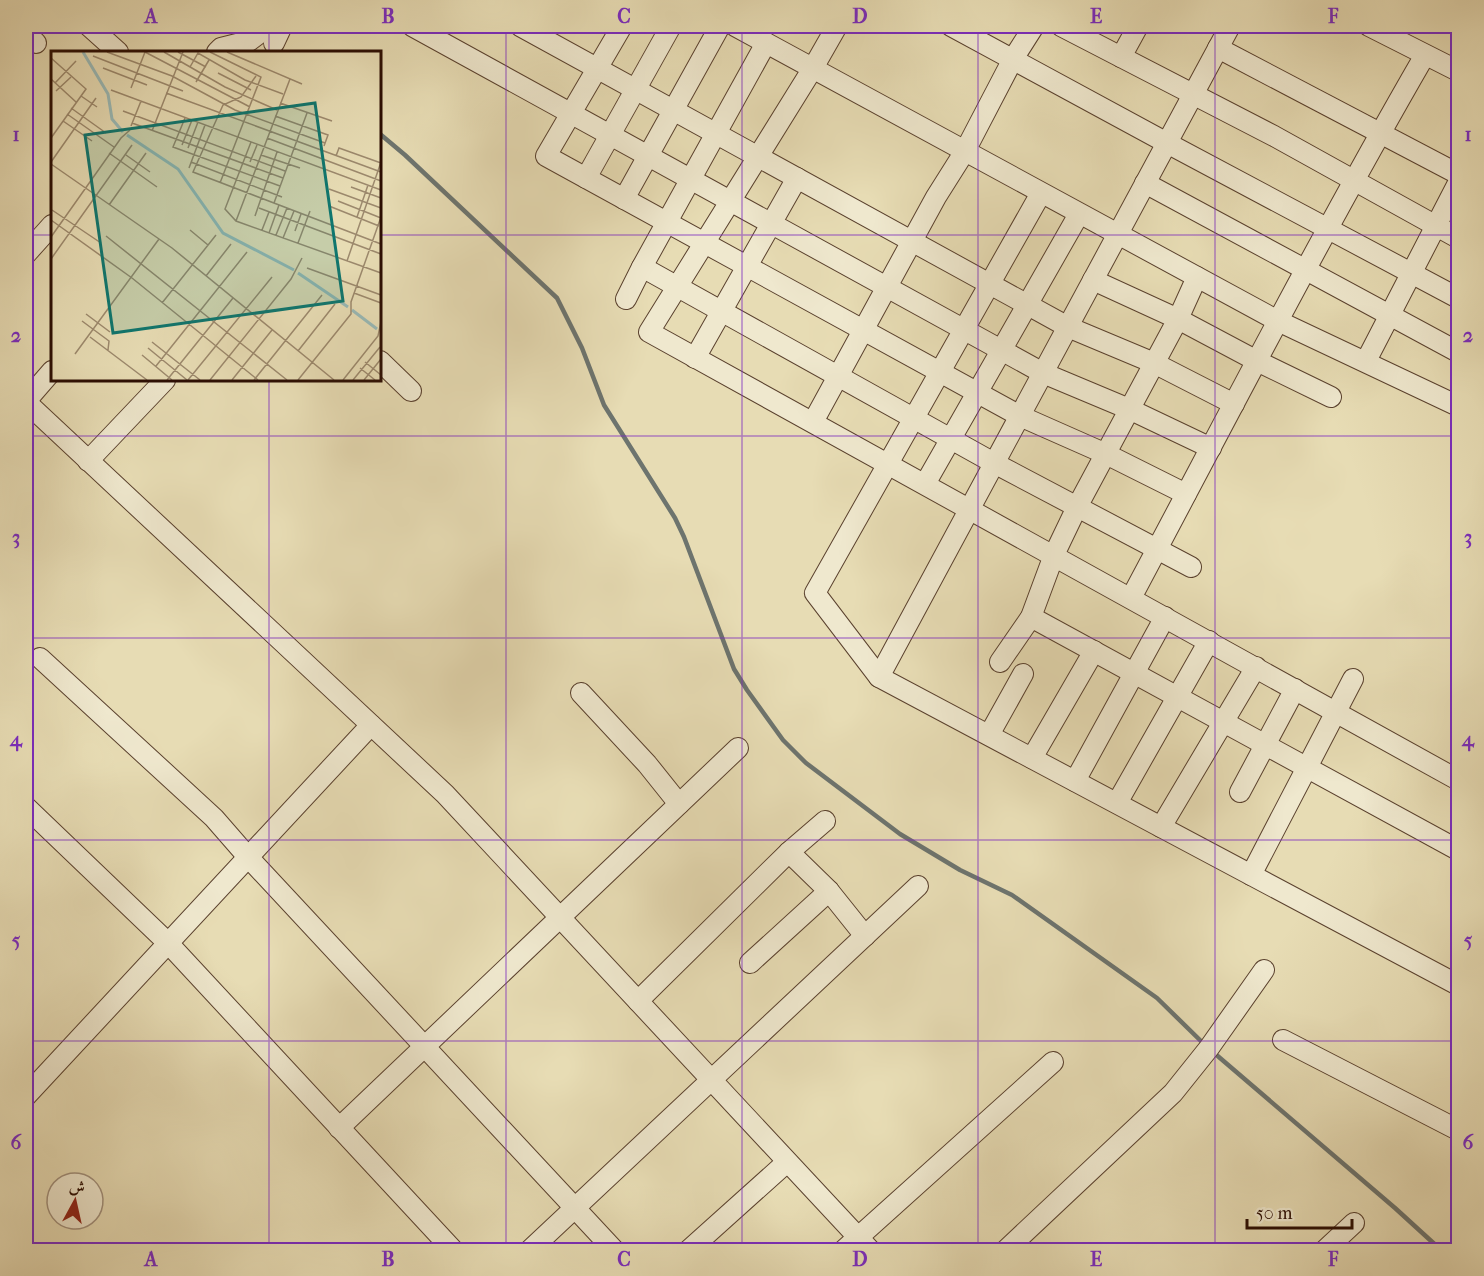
<svg xmlns="http://www.w3.org/2000/svg" width="1484" height="1276" viewBox="0 0 1484 1276" font-family="'IM FELL French Canon',Amiri,serif">
<style>
.lines{fill:none;stroke-linecap:round;stroke-linejoin:round}
.stream{stroke:#6d746e;stroke-width:4.5}
.minor-casing{stroke:#5a412e;stroke-width:22}
.minor{stroke:#efe8ce;stroke-width:20}
.grid{fill:none;stroke:#7b2cbf;stroke-width:1.5;stroke-opacity:0.55}
.inset-river{fill:none;stroke:#99b9b6;stroke-width:3}
.inset-road{fill:none;stroke:#9c896d;stroke-width:1.5}
.view{fill:#0f766e;fill-opacity:0.15;stroke:#0f766e;stroke-width:3}
.inset-edge{fill:none;stroke:#2b0d02;stroke-width:3}
.neatline{fill:none;stroke:#7b2cbf;stroke-width:2}
.grid-label{font-size:20px;text-anchor:middle;font-weight:bold;fill:#7b2cbf}
</style>
<rect width="100%" height="100%" fill="#e7dcb4"/>
<filter id="stains"><feTurbulence type="fractalNoise" baseFrequency=".00333" numOctaves="4"/><feColorMatrix values="0 0 0 0 .2 0 0 0 0 .09 0 0 0 0 .02 0 0 0 .5 -.17"/></filter>
<radialGradient id="worn" r=".72"><stop offset=".6" stop-color="#630" stop-opacity="0"/><stop offset="1" stop-color="#630" stop-opacity=".3"/></radialGradient>
<g class="lines">
<g class="stream">
<polyline points="380,134 405,155 557,298 582,348 604,405 675,518 684,537 734,669 747,690 783,740 806,763 900,834 960,870 1012,895 1157,998 1205,1045"/>
<polyline points="1213,1052 1395,1208 1441,1250"/>
</g>
<g class="minor-casing">
<g id="minor">
<polyline points="89,26 118,52"/>
<polyline points="412,26 1043,373 1129,409 1211,448"/>
<polyline points="520,26 1068,327 1154,363 1234,404"/>
<polyline points="622,26 546,156 1020,416 1106,454 1186,494"/>
<polyline points="735,26 1278,321 1458,406"/>
<polyline points="837,26 813,68 649,332 1458,780"/>
<polyline points="951,26 1167,143 1458,298"/>
<polyline points="1061,26 1274,136 1458,238"/>
<polyline points="1369,26 1458,71"/>
<polyline points="26,33 36,43"/>
<polyline points="274,43 282,26"/>
<polyline points="1218,48 1458,174"/>
<polyline points="217,52 221,48 249,41 269,26"/>
<polyline points="1121,57 1138,26"/>
<polyline points="586,178 671,26"/>
<polyline points="1145,183 1458,352"/>
<polyline points="1041,193 815,593 879,677 1458,985"/>
<polyline points="624,199 720,26"/>
<polyline points="26,254 52,225"/>
<polyline points="642,267 994,463 1191,567"/>
<polyline points="1093,280 1178,319 1257,361 1331,397"/>
<polyline points="626,299 642,267 766,43"/>
<polyline points="695,358 797,178"/>
<polyline points="380,361 411,391"/>
<polyline points="1366,361 1458,183"/>
<polyline points="26,401 52,371"/>
<polyline points="26,402 445,794 870,1250"/>
<polyline points="813,422 936,197 965,151 1013,59 1034,26"/>
<polyline points="88,461 165,380"/>
<polyline points="925,484 1079,214"/>
<path d="M 1131,598 C 1228,416 1322,233 1425,55"/>
<polyline points="1031,617 1458,850"/>
<polyline points="40,658 214,818 248,857 614,1250"/>
<polyline points="1000,662 1031,617 1054,555 1077,507 1178,319 1197,277"/>
<polyline points="879,677 1230,26"/>
<polyline points="581,693 647,764 679,804"/>
<polyline points="989,735 1023,674"/>
<polyline points="1032,758 1094,651"/>
<polyline points="1075,781 1165,617"/>
<polyline points="1240,792 1295,689"/>
<polyline points="1117,803 1209,641"/>
<polyline points="26,807 168,943 453,1250"/>
<polyline points="1161,827 1256,667"/>
<polyline points="789,852 829,891 865,936"/>
<polyline points="1251,875 1353,679"/>
<polyline points="750,963 829,891"/>
<polyline points="638,1001 789,852 825,821"/>
<polyline points="1283,1040 1458,1130"/>
<polyline points="26,1096 371,725"/>
<polyline points="339,1128 738,748"/>
<polyline points="530,1250 918,886"/>
<polyline points="689,1250 787,1162"/>
<polyline points="844,1250 1053,1062"/>
<polyline points="1006,1250 1173,1093 1209,1048 1264,970"/>
<polyline points="1325,1250 1354,1223"/>
</g>
</g>
<use href="#minor" class="minor"/>
</g>
<path class="grid" d="M 269,26 L 269,52M 506,26 L 506,1250M 742,26 L 742,1250M 978,26 L 978,1250M 1215,26 L 1215,1250M 26,235 L 52,235M 380,235 L 1458,235M 269,380 L 269,1250M 26,436 L 1458,436M 26,638 L 1458,638M 26,840 L 1458,840M 26,1041 L 1458,1041"/>
<g transform="translate(51 51)">
<rect width="330" height="330" fill="#e7dcb4"/>
<path class="inset-river" d="M 32,1 L 57,43 L 61,68 L 72,81M 76,84 L 127,118 L 172,182 L 243,219M 247,222 L 297,256M 301,259 L 326,278"/>
<path class="inset-road" d="M 56,1 L 121,25 L 184,59 L 274,92M 94,1 L 199,56M 113,1 L 174,36 L 226,59M 127,1 L 155,16M 159,1 L 210,26 L 169,132M 176,1 L 251,33M 42,5 L 132,40M 0,7 L 35,38 L 0,87M 139,16 L 147,2 L 194,29 L 232,43M 52,17 L 96,34M 167,22 L 200,39M 205,25 L 190,46 L 172,54 L 142,121 L 330,193M 0,28 L 25,51M 145,31 L 158,9M 4,32 L 25,10M 80,37 L 94,1M 60,39 L 330,139M 5,40 L 20,26M 115,42 L 330,121M 30,45 L 46,56M 229,52 L 281,70M 20,57 L 55,82M 72,60 L 234,120M 16,63 L 63,96M 224,65 L 277,84 L 273,95M 134,67 L 122,96 L 229,135M 12,70 L 41,90M 81,72 L 232,127M 80,75 L 90,50M 101,80 L 132,1M 216,87 L 330,130M 200,91 L 174,158 L 185,170 L 330,222M 131,94 L 141,69M 137,97 L 147,71M 58,102 L 106,136M 75,104 L 99,121M 210,104 L 249,117M 285,105 L 288,97 L 330,112M 0,111 L 45,47M 140,111 L 231,146M 199,111 L 206,94M 0,113 L 121,197 L 283,329M 138,117 L 154,74M 300,136 L 330,147M 278,138 L 330,157M 287,150 L 330,167M 223,152 L 256,62M 58,154 L 95,102M 278,155 L 328,175M 208,157 L 330,203M 1,159 L 50,192M 204,165 L 226,101M 306,166 L 317,134M 0,169 L 81,227 L 207,329M 185,170 L 239,28M 139,179 L 157,194M 211,179 L 218,161M 244,180 L 250,163M 218,182 L 228,154M 225,184 L 236,157M 55,185 L 236,329M 0,186 L 70,87 L 79,79M 232,187 L 243,160M 247,192 L 259,160M 0,208 L 81,94M 296,210 L 330,111M 256,217 L 330,244M 155,225 L 180,193M 303,242 L 330,252M 111,252 L 165,184M 35,263 L 59,281M 31,270 L 58,290 L 57,299M 39,286 L 96,329M 101,291 L 149,329M 97,297 L 136,329M 247,300 L 284,253M 24,303 L 108,188M 91,304 L 121,329M 314,311 L 330,324M 105,315 L 196,201M 309,317 L 324,329M 116,329 L 182,247M 137,329 L 221,226M 159,329 L 240,228 L 251,207M 181,329 L 221,279M 203,329 L 271,244M 247,329 L 300,263 L 300,251 L 330,166M 292,329 L 327,285 L 330,271M 302,329 L 329,296M 313,329 L 330,308"/>
<path class="view" d="M 264,52 L 292,250 L 62,282 L 34,84 Z"/>
<rect width="330" height="330" class="inset-edge"/>
</g>
<rect width="1484" height="1276" fill="none" stroke="#e7dcb4" stroke-width="66"/>
<g transform="translate(75 1201) rotate(8)"><circle r="28" fill="#efe8ce" stroke="#a1907c" stroke-width="1.5"/>
<path d="M0-4.5L10 22L0 15L-10 22Z" fill="#8f2418"/>
<text y="-9" font-size="16" font-weight="bold" text-anchor="middle" fill="#2b0d02">ش</text>
</g>
<path d="M1247 1219v9h105v-9" fill="none" stroke="#2b0d02" stroke-width="3"/>
<text x="1256" y="1219" font-size="18" fill="#2b0d02" stroke="#efe8ce" stroke-width="4.5" paint-order="stroke">50 m</text>
<rect x="33" y="33" width="1418" height="1210" class="neatline"/>
<g class="grid-label">
<text x="151" y="23">A</text>
<text x="388" y="23">B</text>
<text x="624" y="23">C</text>
<text x="860" y="23">D</text>
<text x="1096" y="23">E</text>
<text x="1333" y="23">F</text>
<text x="16" y="141">1</text>
<text x="1468" y="141">1</text>
<text x="16" y="342">2</text>
<text x="1468" y="342">2</text>
<text x="16" y="544">3</text>
<text x="1468" y="544">3</text>
<text x="16" y="746">4</text>
<text x="1468" y="746">4</text>
<text x="16" y="947">5</text>
<text x="1468" y="947">5</text>
<text x="16" y="1149">6</text>
<text x="1468" y="1149">6</text>
<text x="151" y="1266">A</text>
<text x="388" y="1266">B</text>
<text x="624" y="1266">C</text>
<text x="860" y="1266">D</text>
<text x="1096" y="1266">E</text>
<text x="1333" y="1266">F</text>
</g>
<rect width="100%" height="100%" filter="url(#stains)"/>
<rect width="100%" height="100%" fill="url(#worn)"/>
</svg>
